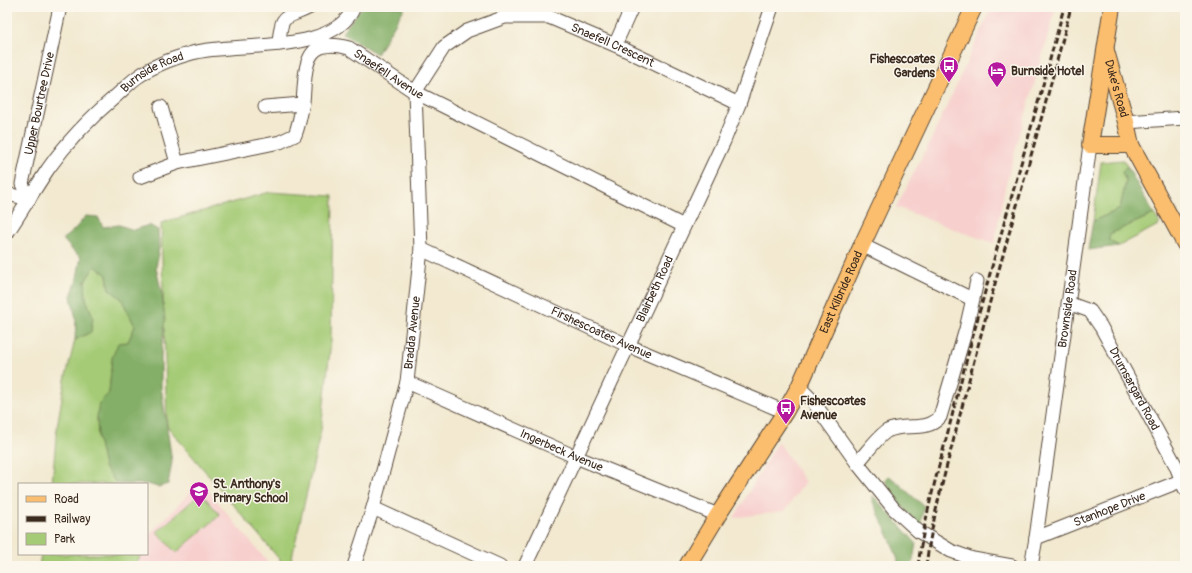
<svg xmlns="http://www.w3.org/2000/svg" width="1192" height="573" viewBox="0 0 1192 573" font-family="Pangolin,sans-serif">
<style>
.built{fill:#f7d0ce}
.green{fill:#a5cb76;stroke:#707a4a}
.forest{fill:#84af67;stroke:#606c42}
.lines{fill:none;stroke-linecap:round;stroke-linejoin:round}
.minor-casing{stroke:#564739;stroke-width:15}
.major-casing{stroke:#564739;stroke-width:18}
.minor{stroke:#fff;stroke-width:13}
.major{stroke:#fbbe6e;stroke-width:16}
.rail{stroke:#3b2a1e;stroke-width:3;stroke-dasharray:6 3;stroke-linecap:butt}
.labels{text-anchor:middle;dominant-baseline:central;stroke-width:3;stroke-linejoin:round;paint-order:stroke}
.street-label{font-size:12px;fill:#3b2a1e;stroke:#fbf7ec}
.poi-label{font-size:12px;font-weight:bold;fill:#3b2a1e;stroke:#fbf7ec;text-anchor:start}
</style>
<rect width="100%" height="100%" fill="#fbf7ec"/>
<filter id="ink" filterUnits="userSpaceOnUse"><feTurbulence type="fractalNoise" baseFrequency=".025" numOctaves="2"/><feDisplacementMap in="SourceGraphic" scale="8" xChannelSelector="R" yChannelSelector="G"/><feConvolveMatrix kernelMatrix="1 2 1 2 8 2 1 2 1" color-interpolation-filters="sRGB"/></filter>
<filter id="wash" filterUnits="userSpaceOnUse"><feTurbulence type="fractalNoise" baseFrequency=".012" numOctaves="4" result="noise"/><feDisplacementMap in="SourceGraphic" scale="16" xChannelSelector="R" yChannelSelector="G"/><feGaussianBlur stdDeviation="0.9" result="paint"/><feColorMatrix in="noise" values="0 0 0 0 0 0 0 0 0 0 0 0 0 0 0 0 0 1.4 0 .05"/><feComposite in="paint" operator="in"/></filter>
<g filter="url(#wash)">
<rect width="100%" height="100%" fill="#f2e9d0"/>
<g class="built">
<polygon points="992,7 1056,7 1005,187 994,243 958,231 896,207 932,138"/>
<polygon points="778,441 805,482 785,511 734,518"/>
<polygon points="201,482 271,566 39,566 41,554 147,554 147,536"/>
</g>
<g class="green">
<polygon points="1123,160 1127,166 1122,172 1126,181 1120,209 1093,221 1101,162"/>
<polygon points="269,192 333,196 331,341 321,430 290,566 285,566 167,426 161,223"/>
<polygon points="1154,214 1160,224 1119,246 1109,241 1109,234"/>
<polygon points="95,266 107,275 109,289 121,298 135,326 128,342 112,358 109,393 99,403 97,418 98,438 104,467 117,484 52,484 57,427 65,380 75,340 91,331 93,317 86,299 85,281"/>
<polygon points="201,493 220,515 176,553 157,532"/>
<polygon points="41,554 141,554 136,566 39,566"/>
</g>
<g class="forest">
<polygon points="362,7 405,7 377,54 342,33"/>
<polygon points="1127,166 1154,214 1110,234 1109,241 1119,246 1088,250 1093,221 1120,209 1126,181 1122,172"/>
<polygon points="86,216 98,217 103,227 119,225 134,230 149,225 158,230 159,248 156,268 162,294 165,320 161,355 161,387 172,462 168,484 158,487 147,484 117,484 104,467 98,438 97,418 99,403 109,393 112,358 118,343 128,342 135,326 121,298 109,289 107,275 95,266 85,281 86,299 93,317 91,332 75,340 76,319 71,296 76,283 81,257 74,252 63,239 74,230"/>
<path d="M 889,476 C 902,485 912,497 924,506 L 920,527 L 892,494 L 885,480 Z"/>
<polygon points="872,495 916,543 912,566 897,566 898,560 891,541 872,500"/>
</g>
</g>
<g filter="url(#ink)">
<g class="lines">
<g class="minor-casing">
<g id="minor">
<path d="M 279,44 C 281,11 285,20 310,7"/>
<polyline points="615,45 632,7"/>
<polyline points="161,107 177,163"/>
<polyline points="265,107 302,104"/>
<polyline points="1126,122 1185,118"/>
<path id="s1" d="M 140,177 L 177,163 L 280,142 L 295,135 C 299,125 301,114 303,102 C 306,70 302,35 349,48 L 415,92 L 684,226"/>
<polyline points="7,194 29,199"/>
<path id="s2" d="M 29,199 L 22,184 L 60,7"/>
<path id="s3" d="M 7,233 C 21,212 34,190 48,169 C 67,142 91,117 116,96 C 124,89 131,81 139,76 C 154,65 174,58 192,53 C 235,41 334,56 354,7"/>
<polyline points="862,245 972,299"/>
<path id="s4" d="M 421,249 L 629,346 L 785,412"/>
<path id="s5" d="M 1068,303 L 1090,311 L 1101,327 L 1176,466 L 1185,489"/>
<path id="s6" d="M 407,382 L 576,457 L 718,515"/>
<polyline points="799,387 812,400 857,463 894,509 918,531 951,551 973,559 1012,566"/>
<path d="M 857,463 C 865,455 878,436 887,431 C 905,422 926,433 940,417 L 966,329 L 977,281"/>
<polyline points="373,508 500,566"/>
<path id="s7" d="M 1036,538 L 1183,480"/>
<path id="s8" d="M 354,566 L 373,508 L 407,382 L 421,249 L 415,92 L 444,47 L 467,31 L 505,17 L 549,17 L 615,45 L 739,104"/>
<path id="s9" d="M 525,566 L 724,141 L 739,104 L 772,7"/>
<path id="s10" d="M 1031,566 L 1036,538 L 1090,145"/>
</g>
</g>
<g class="major-casing">
<g id="major">
<polyline points="1112,7 1090,145 1131,145"/>
<path id="s11" d="M 1106,51 L 1126,122 L 1131,145 L 1185,244"/>
<path id="s12" d="M 687,566 L 718,515 L 785,412 L 799,387 L 862,245 L 974,7"/>
</g>
</g>
<use href="#minor" class="minor"/>
<use href="#major" class="major"/>
<g class="rail">
<path d="M 918,566 C 925,511 942,457 955,404 C 989,271 1029,140 1064,7"/>
<path d="M 926,566 C 933,512 949,459 962,407 C 996,273 1037,141 1071,7"/>
</g>
</g>
</g>
<defs>
<g id="bus-pin" transform="scale(1)"><path d="M0 17L-7.5 6A9.5 9.5 0 1 1 7.5 6Z" fill="#b5179e" stroke="#fbf7ec"/><path d="M-5-6H5V4H4V6H2V4H-2V6H-4V4H-5ZM-3.5-4V0h7V-4ZM-3.5 1.2v1.5H-2V1.2ZM2 1.2v1.5H3.5V1.2Z" fill="#fff"/></g>
<g id="hotel-pin" transform="scale(1)"><path d="M0 17L-7.5 6A9.5 9.5 0 1 1 7.5 6Z" fill="#b5179e" stroke="#fbf7ec"/><path d="M-6-4.5h1.5V1H6V5H4.5V3h-9V5H-6ZM-4 0a1.8 1.8 0 1 1 3.6 0ZM.5 0V-2.5h3Q6-2.5 6 0Z" fill="#fff"/></g>
<g id="school-pin" transform="scale(1)"><path d="M0 17L-7.5 6A9.5 9.5 0 1 1 7.5 6Z" fill="#b5179e" stroke="#fbf7ec"/><path d="M0-5L7-2L0 1L-7-2ZM-4 1L0 2.5L4 1V4Q0 6-4 4Z" fill="#fff"/></g>
</defs>
<g fill-rule="evenodd">
<use href="#bus-pin" x="949" y="66"/>
<use href="#hotel-pin" x="997" y="71"/>
<use href="#bus-pin" x="786" y="408"/>
<use href="#school-pin" x="199" y="491"/>
</g>
<g class="labels">
<g class="street-label">
<text stroke="none"><textPath href="#s8" startOffset="718">Snaefell Crescent</textPath></text>
<text stroke="none"><textPath href="#s3" startOffset="220">Burnside Road</textPath></text>
<text stroke="none"><textPath href="#s1" startOffset="332">Snaefell Avenue</textPath></text>
<text stroke="none"><textPath href="#s11" startOffset="39">Duke's Road</textPath></text>
<text stroke="none"><textPath href="#s2" startOffset="99">Upper Bourtree Drive</textPath></text>
<text stroke="none"><textPath href="#s9" startOffset="306">Blairbeth Road</textPath></text>
<text stroke="none"><textPath href="#s12" startOffset="315">East Kilbride Road</textPath></text>
<text stroke="none"><textPath href="#s10" startOffset="260">Brownside Road</textPath></text>
<text stroke="none"><textPath href="#s4" startOffset="199">Firshescoates Avenue</textPath></text>
<text stroke="none"><textPath href="#s8" startOffset="241">Bradda Avenue</textPath></text>
<text stroke="none"><textPath href="#s5" startOffset="113">Drumsargard Road</textPath></text>
<text stroke="none"><textPath href="#s6" startOffset="169">Ingerbeck Avenue</textPath></text>
<text stroke="none"><textPath href="#s7" startOffset="79">Stanhope Drive</textPath></text>
</g>
<g class="poi-label">
<text x="935" y="59" text-anchor="end">Fishescoates<tspan x="935" dy="14">Gardens</tspan></text>
<text x="1011" y="71">Burnside Hotel</text>
<text x="800" y="401">Fishescoates<tspan x="800" dy="14">Avenue</tspan></text>
<text x="213" y="484">St. Anthony's<tspan x="213" dy="14">Primary School</tspan></text>
</g>
</g>
<rect width="1192" height="573" fill="none" stroke="#fbf7ec" stroke-width="24"/>
<rect x="18" y="483" width="130" height="72" fill="#fbf7ec" stroke="#aea59a"/>
<rect x="26" y="496" width="20" height="6" fill="#fbbe6e" stroke="#aea59a"/>
<text x="54" y="503" font-size="12" fill="#3b2a1e">Road</text>
<rect x="26" y="516" width="20" height="6" fill="#3b2a1e" stroke="#aea59a"/>
<text x="54" y="523" font-size="12" fill="#3b2a1e">Railway</text>
<rect x="26" y="533" width="20" height="12" fill="#a5cb76" stroke="#aea59a"/>
<text x="54" y="543" font-size="12" fill="#3b2a1e">Park</text>
</svg>
